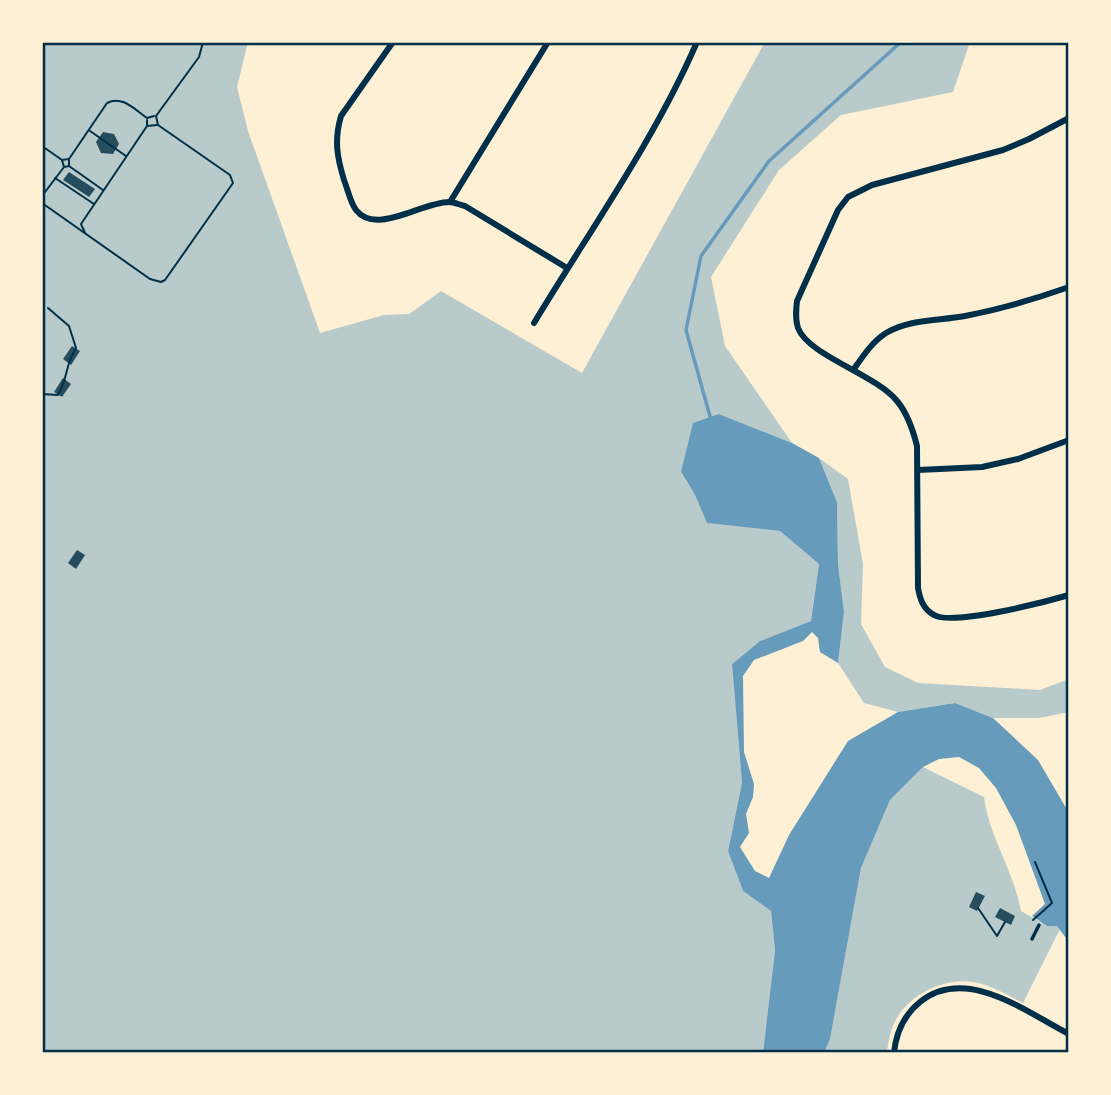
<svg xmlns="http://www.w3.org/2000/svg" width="1111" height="1095" viewBox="0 0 1111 1095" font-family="'Space Grotesk',sans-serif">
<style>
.green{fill:#b9caca}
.water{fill:#669bbc}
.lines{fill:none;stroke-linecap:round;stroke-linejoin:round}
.stream{stroke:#669bbc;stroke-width:3.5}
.building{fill:#264d5e}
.path{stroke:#003049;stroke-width:2}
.service{stroke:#003049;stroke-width:3.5}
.minor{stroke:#003049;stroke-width:6}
.neatline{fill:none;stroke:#003049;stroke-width:2.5}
</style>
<rect width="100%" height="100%" fill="#fdf0d5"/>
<g class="green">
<polygon points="42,42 248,42 237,87 248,131 320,333 384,315 409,314 441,291 582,373 765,42 970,42 953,92 841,115 779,170 711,277 725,346 792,443 719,414 681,473 695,495 707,523 780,531 819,564 811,621 760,641 732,664 742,783 728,851 743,891 771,911 775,950 763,1053 42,1053"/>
<polygon points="819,458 848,479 863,564 861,624 885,667 918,683 1040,690 1069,679 1069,712 1039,718 993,718 955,703 898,712 864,703 838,663 844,612 838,564 837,502"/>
<path d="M 923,767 L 984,797 C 989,837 1014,871 1021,911 L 1047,926 L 1057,926 L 1060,929 L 1023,1003 C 1009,996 993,986 978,983 C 946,975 905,995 893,1026 C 889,1035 888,1044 887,1053 L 824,1053 L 830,1038 L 861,868 L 890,800 Z"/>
</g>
<polygon class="water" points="719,414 792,443 819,458 837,502 838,564 844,612 838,663 820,652 818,638 812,632 803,641 754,660 743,676 744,752 754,784 753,797 746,814 749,833 740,847 755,871 769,878 789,835 848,741 898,712 955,703 993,718 1038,760 1069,813 1069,942 1057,926 1047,926 1032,916 1045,904 1016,825 996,788 979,768 959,757 939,759 923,767 890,800 861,868 830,1039 824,1053 763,1053 775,950 771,911 743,891 728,851 742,783 732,664 760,641 811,621 819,564 780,531 707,523 695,495 681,472 693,423"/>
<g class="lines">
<polyline class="stream" points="711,420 686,330 701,256 769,161 901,42"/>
</g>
<g class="building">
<polygon points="103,132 114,134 119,144 113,154 101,153 96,142"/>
<polygon points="69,172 95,189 89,197 63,180"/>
<polygon points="72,346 80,351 71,365 63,359"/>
<polygon points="63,378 71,384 62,397 54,392"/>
<polygon points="77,550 85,555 76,569 68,563"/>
<polygon points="976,892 985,896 977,911 969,907"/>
<polygon points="1000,908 1015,916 1011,925 995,917"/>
</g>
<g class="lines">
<g class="path">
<polyline points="147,120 147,126 157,125"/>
<polyline points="90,131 126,156"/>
<path d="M 42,146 L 62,160 L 69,159 L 107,103 C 122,95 134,109 147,118 L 154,116"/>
<polyline points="62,160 64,167 69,166 69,160"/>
<polyline points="69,166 103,190"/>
<polyline points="55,178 94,204"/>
<polyline points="42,196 64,167"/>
<polyline points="42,203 150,279 161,282 165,280 233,183 230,175 158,125 156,116 199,57 203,42"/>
<polyline points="85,233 81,224 147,126"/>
<path d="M 42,394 L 58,395 C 68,378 65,365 76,348 L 69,326 L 48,308"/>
<polyline points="978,908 997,936 1005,922"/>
<polyline points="1033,920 1052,903 1035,862"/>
</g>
<polyline class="service" points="1032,939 1039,925"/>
<g class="minor">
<path d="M 393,42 L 341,116 C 334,140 337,157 344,180 C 348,190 350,202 356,210 C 376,236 422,202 449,202 C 454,202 460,205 465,206 L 567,268"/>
<path d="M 1069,118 L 1029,139 L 1003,150 L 872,185 L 848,197 L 838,210 L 797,301 C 796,310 795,319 798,328 C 809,356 875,374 897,401 C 908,414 913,430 917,446 L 918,588 C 920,599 923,609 934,615 C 953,626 1045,602 1069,595"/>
<polyline points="450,202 548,42"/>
<path d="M 534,323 C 590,230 654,141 697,42"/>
<path d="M 854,369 C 863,356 872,342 886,333 C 909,319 938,321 965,316 C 1001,309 1035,299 1069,287"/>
<polyline points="918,470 982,467 1018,459 1069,440"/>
<path d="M 894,1053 C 896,1032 904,1015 920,1002 C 966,965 1026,1012 1069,1034"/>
</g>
</g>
<rect width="1111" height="1095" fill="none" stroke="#fdf0d5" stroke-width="88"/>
<rect x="44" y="44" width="1023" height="1007" class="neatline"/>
</svg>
